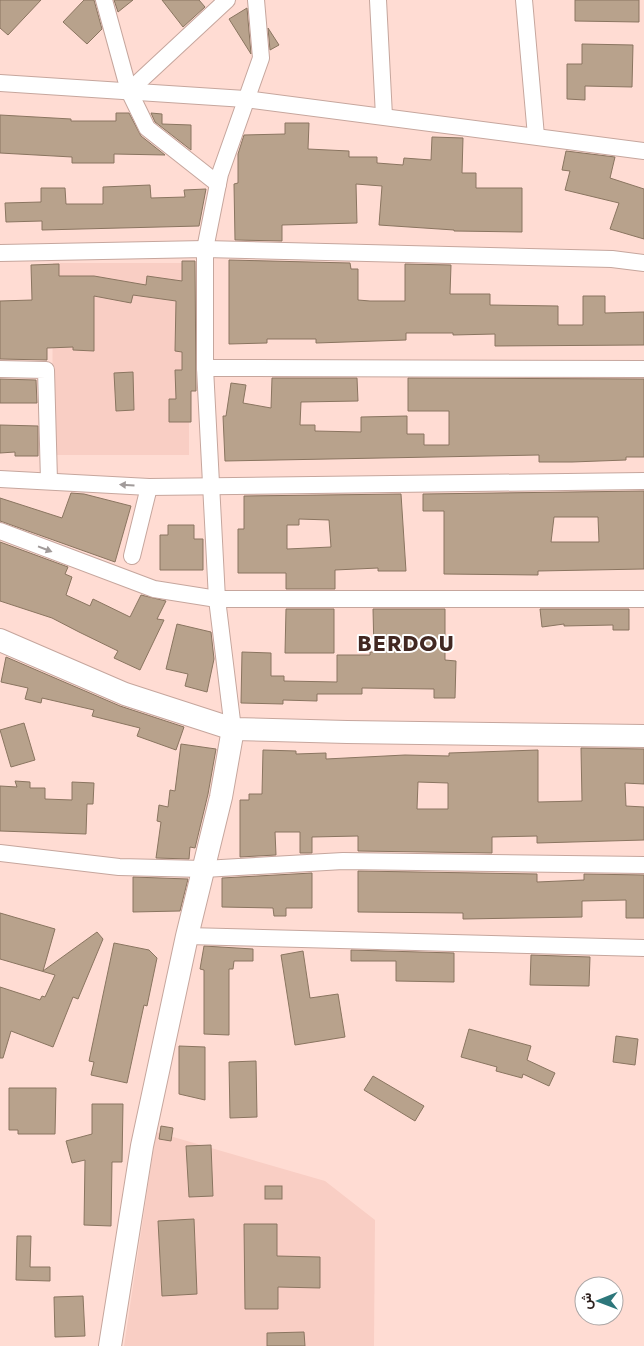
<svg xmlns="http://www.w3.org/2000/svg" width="644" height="1346" viewBox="0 0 644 1346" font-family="Jost,Vazirmatn,sans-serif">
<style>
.built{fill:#f9cec4}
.building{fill:#b8a28c;stroke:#8a7560;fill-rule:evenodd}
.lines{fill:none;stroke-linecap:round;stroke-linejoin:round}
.minor-casing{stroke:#c6a69d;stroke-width:18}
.secondary-casing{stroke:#c6a69d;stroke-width:24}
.minor{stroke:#fff;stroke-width:16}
.secondary{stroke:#fff;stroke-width:22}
.oneway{fill:#a19b9a}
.labels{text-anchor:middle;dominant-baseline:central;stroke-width:4;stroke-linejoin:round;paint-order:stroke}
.district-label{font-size:22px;font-weight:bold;letter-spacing:1px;fill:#422822;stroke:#fff}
</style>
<rect width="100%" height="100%" fill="#ffdcd3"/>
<g class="built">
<polygon points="53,263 189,263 189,455 52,455"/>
<polygon points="156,1132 325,1181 375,1220 374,1346 124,1346"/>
</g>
<g class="building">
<polygon points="0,0 41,0 8,35 0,28"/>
<polygon points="84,0 94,0 102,29 87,44 63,22"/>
<polygon points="114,0 133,0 118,12"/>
<polygon points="162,0 199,0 205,7 183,27"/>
<polygon points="575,0 639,0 639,22 575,21"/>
<polygon points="247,8 251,54 229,19"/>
<polygon points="268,28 279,45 270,50"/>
<polygon points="582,44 633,45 632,87 585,86 585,100 567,99 567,64 582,64"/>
<polygon points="116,113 129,113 141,136 165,155 114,154 114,163 72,163 72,157 0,153 0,115 71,119 71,121 116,121"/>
<polygon points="151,113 162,114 162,124 191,125 191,150 155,122"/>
<polygon points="285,123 309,123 308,149 349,151 349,157 377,157 377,163 403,165 404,158 431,160 432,137 463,138 462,173 476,173 476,188 522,188 522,232 454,231 454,230 379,225 382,186 356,184 357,223 282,225 282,241 235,240 234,184 238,183 238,154 244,135 285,134"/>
<polygon points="566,151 615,157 610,178 644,189 644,239 610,229 619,203 565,190 570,171 562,170"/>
<polygon points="150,185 151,198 185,197 184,190 206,189 199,226 42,230 42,221 6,222 5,203 41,202 41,188 65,188 66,204 103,204 103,187"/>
<polygon points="229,260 350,263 351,269 358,269 358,300 370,301 405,301 405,264 451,265 450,294 490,294 490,305 558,306 558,325 583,325 583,296 605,296 605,313 644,312 644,345 495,346 495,334 453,335 453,333 406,333 406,340 316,343 316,339 267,339 267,343 229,344"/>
<polygon points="182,261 195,261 196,391 191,391 191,422 169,422 169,399 176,399 175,370 182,370 182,352 175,351 176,301 133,295 131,303 94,296 94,351 73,350 73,347 47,348 47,360 0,359 0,301 32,300 31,265 59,264 59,276 94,276 146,285 147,276 182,281"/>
<polygon points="133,372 134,410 116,411 114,373"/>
<polygon points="272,378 357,378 358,401 301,402 300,425 315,425 315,431 361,432 361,417 407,416 407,434 424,434 424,445 449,445 449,411 408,411 408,378 644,379 644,457 626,457 626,460 572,462 539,462 539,455 225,461 223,416 226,416 231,383 246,385 243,403 271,408"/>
<polygon points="0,379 36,380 37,403 0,403"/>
<polygon points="0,425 38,426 38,456 15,456 15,452 0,453"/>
<path d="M 644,491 L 644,569 L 538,571 L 538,575 L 444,574 L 444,511 L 423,511 L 423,494 ZM 554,517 L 598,517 L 599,542 L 551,542 Z"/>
<polygon points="71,493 84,494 131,506 115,562 0,521 0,498 62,518"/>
<path d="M 401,494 L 406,571 L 378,571 L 378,568 L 335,570 L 335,589 L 286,589 L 286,573 L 238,573 L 238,529 L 244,529 L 244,496 ZM 299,519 L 329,520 L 331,547 L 287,549 L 287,525 L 299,525 Z"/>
<polygon points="168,525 194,525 194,539 203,539 203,570 160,570 160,535 168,535"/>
<polygon points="0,542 68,567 65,574 72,577 66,595 90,606 93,599 130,617 141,595 166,601 157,619 164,620 140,670 114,658 118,651 79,632 52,618 0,601"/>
<polygon points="286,609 334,609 334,653 285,653"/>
<polygon points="373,609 445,609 445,660 456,661 455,698 434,698 434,689 362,688 362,694 317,694 317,701 283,700 283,704 241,703 242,652 271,653 271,676 284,676 284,681 337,682 337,655 370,655 370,652 374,652"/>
<polygon points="540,609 629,609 629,630 613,630 613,625 564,626 564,624 542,627"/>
<polygon points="177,624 211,632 214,659 207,692 185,686 188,674 166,669"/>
<polygon points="6,657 120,706 184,727 176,750 137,736 140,728 92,716 94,710 42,698 41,703 25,699 28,688 1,682"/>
<polygon points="24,723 35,760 11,767 0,730"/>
<polygon points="181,744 216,749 208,794 195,848 190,847 189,859 156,858 161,822 157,821 159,805 168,807 170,790 175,791"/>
<path d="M 581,748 L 644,749 L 644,784 L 625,783 L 626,806 L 644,807 L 644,840 L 537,843 L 537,836 L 492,837 L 492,853 L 358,851 L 358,836 L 312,837 L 312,853 L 300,853 L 300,832 L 275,832 L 276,855 L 240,857 L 240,800 L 249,800 L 249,794 L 262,794 L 263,750 L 296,751 L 296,754 L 326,753 L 326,759 L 405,755 L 449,756 L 449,753 L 538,750 L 538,802 L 582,801 ZM 418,782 L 448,783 L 448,809 L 417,809 Z"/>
<polygon points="15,781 30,782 30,788 45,788 45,799 72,800 72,782 94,783 93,804 87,804 86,834 0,831 0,786 17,787"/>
<polygon points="358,871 537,874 537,882 584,880 584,874 644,875 644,918 626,918 626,900 582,901 582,917 463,919 463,913 358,912"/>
<polygon points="312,873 312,908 286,908 286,916 274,916 273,908 222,907 222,878"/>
<polygon points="133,877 188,879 180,911 133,912"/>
<polygon points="0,913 55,929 43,971 97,932 103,939 78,999 73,997 53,1047 11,1031 3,1058 0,1058 0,987 40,1000 42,996 45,997 55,975 0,959"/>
<polygon points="114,943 149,950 157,958 147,1006 144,1005 127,1083 91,1075 94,1062 89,1061"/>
<polygon points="204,946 253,949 253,961 234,961 233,969 229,969 229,1035 204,1034 204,970 200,969"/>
<polygon points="351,950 454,953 454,982 396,981 396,961 351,961"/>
<polygon points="303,951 310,998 338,994 345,1037 295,1045 281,955"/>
<polygon points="531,955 590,957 589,986 530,985"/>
<polygon points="469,1029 531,1046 527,1060 555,1073 549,1086 523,1074 522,1078 496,1071 497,1067 461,1057"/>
<polygon points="616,1036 638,1039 635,1065 613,1062"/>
<polygon points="179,1046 205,1047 205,1100 179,1094"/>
<polygon points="256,1061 257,1117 230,1118 229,1062"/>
<polygon points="373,1076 424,1106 415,1121 364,1090"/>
<polygon points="9,1088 56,1088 55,1134 18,1134 18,1130 9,1130"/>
<polygon points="92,1104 123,1104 122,1162 112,1162 111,1226 84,1225 85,1160 72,1163 66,1141 92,1134"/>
<polygon points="161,1126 173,1128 171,1141 159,1139"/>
<polygon points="211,1145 213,1196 189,1197 186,1146"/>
<rect x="265" y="1186" width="17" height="13"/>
<polygon points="194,1219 197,1294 162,1296 158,1221"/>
<polygon points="244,1224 277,1224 277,1256 320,1257 320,1288 278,1287 278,1309 245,1309"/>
<polygon points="17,1236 31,1236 30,1267 50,1267 50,1281 16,1280"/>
<polygon points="83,1296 85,1336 55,1337 54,1297"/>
<polygon points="304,1332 305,1346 267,1346 267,1333"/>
</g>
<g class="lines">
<g class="minor-casing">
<g id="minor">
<polyline points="104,0 129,91 147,128 218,184"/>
<polyline points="378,0 384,116"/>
<polyline points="524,0 536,136"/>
<polyline points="0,83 245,99 644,151"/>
<polyline points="129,91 227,0"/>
<polyline points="0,253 205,249 612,259 644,263"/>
<polyline points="205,368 644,369"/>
<polyline points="0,369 46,370 49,481"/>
<polyline points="0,479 149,487 644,481"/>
<polyline points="0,531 154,589 217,599 644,599"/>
<polyline points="132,556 149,487"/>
<polyline points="233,729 217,599 205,368 205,249 220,174 261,58 256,0"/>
<polyline points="0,853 119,867 204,869 343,861 644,865"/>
<polyline points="187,936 644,948"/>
</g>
</g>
<g class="secondary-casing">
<g id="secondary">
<polyline points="0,640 125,694 233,729 347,732 644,736"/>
<polyline points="110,1346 142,1146 187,936 221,797 233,729"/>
</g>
</g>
<use href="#minor" class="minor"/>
<use href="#secondary" class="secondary"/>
</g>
<defs><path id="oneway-solid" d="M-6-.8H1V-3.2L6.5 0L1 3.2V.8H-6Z" transform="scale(1.25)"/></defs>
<g class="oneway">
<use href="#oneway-solid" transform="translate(127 485) rotate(-177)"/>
<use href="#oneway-solid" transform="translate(45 549) rotate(21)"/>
</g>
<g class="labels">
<g class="district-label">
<text x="406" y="643">BERDOU</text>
</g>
</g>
<g transform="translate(599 1301) rotate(269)"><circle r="24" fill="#ffffff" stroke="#aba6a5"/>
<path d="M0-4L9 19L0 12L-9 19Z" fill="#2d777b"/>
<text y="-8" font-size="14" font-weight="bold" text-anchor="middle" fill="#2e211e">ش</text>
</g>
</svg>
